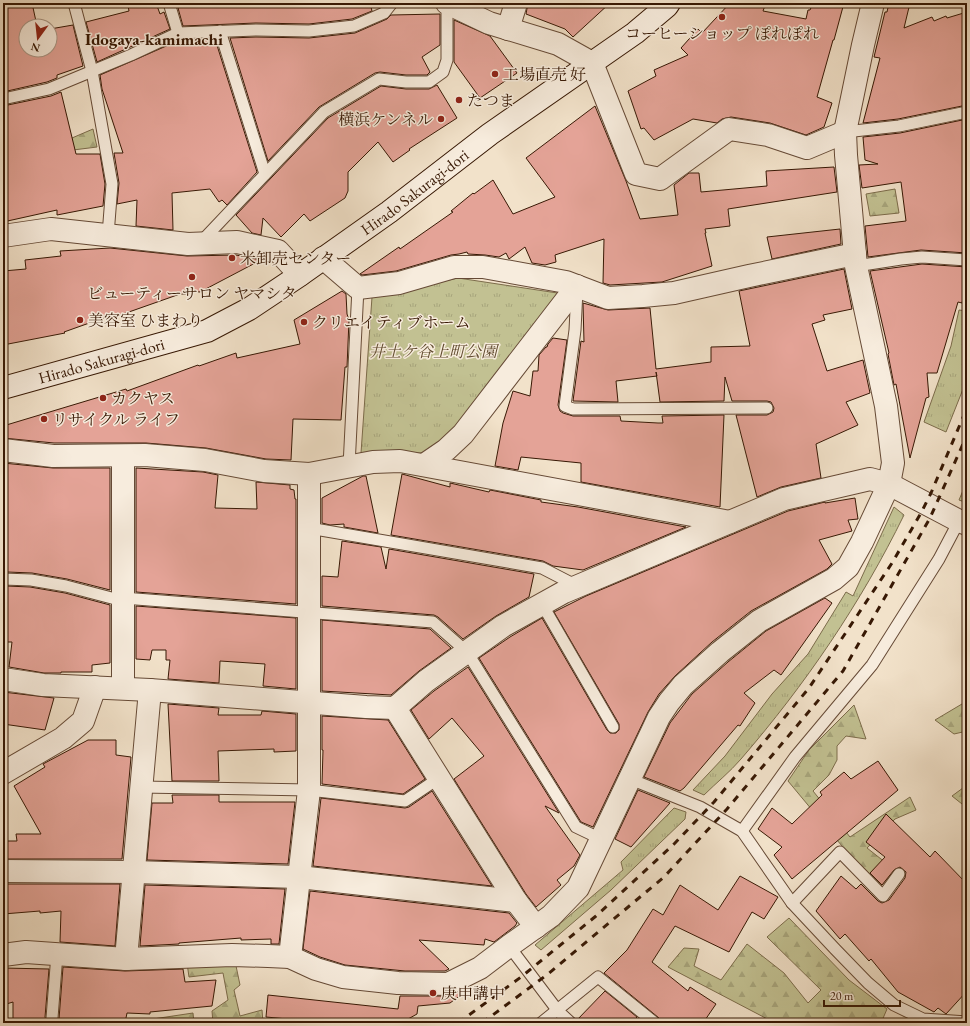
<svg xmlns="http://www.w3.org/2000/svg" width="970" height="1026" viewBox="0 0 970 1026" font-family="'EB Garamond','Noto Serif JP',serif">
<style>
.grass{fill:url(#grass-tufts);stroke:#7c6c4b}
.forest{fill:url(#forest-firs);stroke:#7c6c4b}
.building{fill:#e4a397;stroke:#371804}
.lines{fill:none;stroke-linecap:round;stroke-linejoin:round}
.lane-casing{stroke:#664a36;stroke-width:13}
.street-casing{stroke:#664a36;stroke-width:24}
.secondary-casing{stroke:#371804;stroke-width:24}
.lane{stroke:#f7ecdd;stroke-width:11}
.street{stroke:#f7ecdd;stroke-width:22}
.secondary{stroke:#f7ecdd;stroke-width:22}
.rail{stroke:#371804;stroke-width:3;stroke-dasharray:7 7;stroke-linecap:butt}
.poi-dot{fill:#8f2418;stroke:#f7ecdd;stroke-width:1.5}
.labels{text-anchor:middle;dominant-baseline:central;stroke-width:3;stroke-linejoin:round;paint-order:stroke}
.poi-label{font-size:16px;fill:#371804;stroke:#f7ecdd;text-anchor:start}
.street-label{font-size:16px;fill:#371804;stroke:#f7ecdd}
.park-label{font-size:16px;font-style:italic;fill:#614b2f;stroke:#f7ecdd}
.neighbourhood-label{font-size:17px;font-weight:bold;fill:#371804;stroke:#f7ecdd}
</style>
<defs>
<pattern id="grass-tufts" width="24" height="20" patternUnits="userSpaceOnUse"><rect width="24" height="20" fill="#c2c192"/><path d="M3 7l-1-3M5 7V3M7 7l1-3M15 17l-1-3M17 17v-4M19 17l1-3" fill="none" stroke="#a7a57c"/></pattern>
<pattern id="forest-firs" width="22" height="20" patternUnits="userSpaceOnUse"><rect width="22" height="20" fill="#c2c192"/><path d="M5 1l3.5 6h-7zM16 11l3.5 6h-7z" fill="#a7a57c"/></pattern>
</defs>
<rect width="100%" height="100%" fill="#f2e2ca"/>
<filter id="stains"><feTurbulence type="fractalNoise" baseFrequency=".005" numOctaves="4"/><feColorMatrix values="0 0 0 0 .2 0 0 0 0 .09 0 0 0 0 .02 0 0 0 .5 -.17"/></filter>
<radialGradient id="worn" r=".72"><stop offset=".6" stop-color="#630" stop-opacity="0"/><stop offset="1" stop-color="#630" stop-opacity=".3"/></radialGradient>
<g class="grass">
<polygon points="458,278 564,294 451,433 424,453 361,453 372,297"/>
<polygon points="959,310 967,311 967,379 946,432 924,422 951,346"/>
<path d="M 894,507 L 904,515 C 861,603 805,685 741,759 C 730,772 716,783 704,795 L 693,790 L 725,756 L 772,694 L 808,654 L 846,592 L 853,596 Z"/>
<polygon points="674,808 686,812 685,819 611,890 541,950 535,945 623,870 621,862"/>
</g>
<g class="forest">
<polygon points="93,129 97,147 73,150 72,138"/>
<polygon points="895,189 899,213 870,216 866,194"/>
<polygon points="967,481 967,503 959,500"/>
<polygon points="967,701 967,731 954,734 935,720"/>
<polygon points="854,705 866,739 846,736 837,746 837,760 829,775 813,791 850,837 910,797 916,810 895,819 867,848 895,870 881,886 842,846 788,781 809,750"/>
<polygon points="967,785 967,808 952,796"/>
<polygon points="789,918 849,980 887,1009 881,1023 775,1023 668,967 684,948 699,949 694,966 721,980 747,944 784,973 808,1003 821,990 767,937"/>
<polygon points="235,961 240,985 234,990 240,1016 262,1010 263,1023 213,1023 212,1011 228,1000 223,973 189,977 187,963"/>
<polygon points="193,1013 194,1023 134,1023 137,1019 153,1019"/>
</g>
<g class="building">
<polygon points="24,3 32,3 37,26 26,26 26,50 50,50 50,29 73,25 83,66 57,75 57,78 47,82 3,92 3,7"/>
<polygon points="139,3 156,3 160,14 164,12 170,29 97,62 86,22 129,11 128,6"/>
<polygon points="193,3 370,3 372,11 352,19 309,24 256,23 183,26 178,8"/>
<polygon points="528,3 610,3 573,37 565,29 526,14"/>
<polygon points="730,3 766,3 763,11 806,19 808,10 810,10 813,3 844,3 834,40 833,40 817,97 832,103 824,127 806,135 770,123 731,117 722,119 717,123 693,119 654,140 644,128 641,129 628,91 656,76 654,70 688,55 681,48 698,29 702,33"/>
<polygon points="889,3 910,3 904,28 932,17 934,21 946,16 947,18 967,12 967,105 898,119 863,123 880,58 874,57 885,12 887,12"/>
<polygon points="440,14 440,45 422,57 430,72 427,75 406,75 380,72 375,73 319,107 268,161 230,38 256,37 309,38 355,33 387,19 391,15"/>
<polygon points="454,20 490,36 517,73 480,98 454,62"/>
<polygon points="215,39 257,172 227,205 222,200 219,202 210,189 172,193 173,230 136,226 137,200 117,204 119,183 114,153 123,153 102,89 100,75 180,40"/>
<polygon points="437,85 457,118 409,149 410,150 393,162 378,142 348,172 348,191 345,198 310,221 304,214 281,237 263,218 261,235 252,233 236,215 328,118 381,86 406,89 429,89"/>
<polygon points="61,92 76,154 100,154 105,184 103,206 57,215 57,210 3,222 3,106 51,96"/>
<polygon points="595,106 626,181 640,219 678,215 674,185 689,173 699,173 701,192 767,186 766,171 834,167 837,192 728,209 730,226 705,229 706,233 705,233 712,266 662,282 610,285 603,283 604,239 555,255 556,262 545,265 532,263 525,247 509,259 506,253 499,257 485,255 468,254 467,252 459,254 451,255 396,271 362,275 360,274 399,247 400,249 453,212 451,211 473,193 474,194 493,180 513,214 555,197 526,158"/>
<polygon points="967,119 967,253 921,250 868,257 865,226 906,221 901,182 862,188 859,165 878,164 865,160 863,137 900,133"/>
<polygon points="840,229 841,244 772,259 767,237"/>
<polygon points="110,248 187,256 236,255 261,260 200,292 189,291 189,294 180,294 109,319 109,316 64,332 65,333 3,345 3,271 26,269 25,260 61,256 60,251"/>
<polygon points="922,264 967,267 967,280 962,303 958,302 937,373 927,373 929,397 926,398 910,458 896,384 894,385 888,354 889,353 870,271"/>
<polygon points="844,269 852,309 823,315 825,320 812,324 827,371 863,360 870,393 846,402 858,425 816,444 821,478 781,487 757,497 736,415 767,415 773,412 774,408 771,402 767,401 732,401 725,377 724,401 660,402 656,372 657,376 616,381 618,402 573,401 581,341 584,342 583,303 608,310 650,308 656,369 711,362 711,347 750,346 739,291"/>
<polygon points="342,291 346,294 347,314 349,320 347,367 345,367 341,420 293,419 291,460 266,459 206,448 146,443 54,443 3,438 3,426 126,389 127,391 198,365 199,366 236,353 237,358 300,344 294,320"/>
<polygon points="553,338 567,340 558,405 560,411 563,413 573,416 620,416 621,421 658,423 663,423 662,416 724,415 720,507 581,482 581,463 521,457 518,470 495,466 503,423 513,391 530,396 533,371 538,371 539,355 546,347 547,347 548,344"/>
<polygon points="3,463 53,468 110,468 110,590 67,579 32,573 7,572 7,537 3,537"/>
<polygon points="136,468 203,472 218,475 215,508 257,509 256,482 290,485 290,489 294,490 295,499 296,499 296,604 136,592"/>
<polygon points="402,474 450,487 450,483 489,492 490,490 541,500 541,502 578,507 686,527 583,570 553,566 543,561 391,535"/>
<polygon points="363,476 366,476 378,533 344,527 344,524 330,525 322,523 322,498"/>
<polygon points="855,498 858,519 848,520 852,531 819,540 832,564 827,569 751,611 712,642 675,676 659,694 648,712 593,827 581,822 479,658 510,637 542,618 607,730 610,733 616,733 619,730 619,724 554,612 586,596 788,511 825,502 825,503"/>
<polygon points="342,541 381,547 386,569 389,549 534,574 529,597 496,616 463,639 438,617 434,615 322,606 322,576 338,577"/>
<polygon points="7,586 30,587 65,593 110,605 110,663 92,665 92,672 61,672 61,673 44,673 9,667 12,642 3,642 3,604 7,604"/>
<polygon points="825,598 832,603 781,675 774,670 744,693 755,703 740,726 738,725 684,788 680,791 644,777 670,723 692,694 728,662 766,631"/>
<polygon points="136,606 296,618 296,689 263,686 265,664 220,661 219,683 168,679 170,660 166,660 166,650 152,650 150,660 136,659"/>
<polygon points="322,620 430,629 451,648 419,671 391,695 322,691"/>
<polygon points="468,667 559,813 545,806 580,855 574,866 557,880 561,885 536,907 526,894 454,779 484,756 452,718 429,739 411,710 434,691"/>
<polygon points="3,692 54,698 45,730 3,724"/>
<polygon points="168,704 219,708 218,715 261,715 262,711 296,714 296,751 274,752 274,749 218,751 219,781 172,781"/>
<polygon points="322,716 388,720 425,779 403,794 322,784 323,750 322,750"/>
<polygon points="88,740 116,740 116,755 131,757 122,859 3,859 3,841 17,841 16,834 41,834 14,786 45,767 43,764"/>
<polygon points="878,761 898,790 792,879 774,855 782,847 758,829 772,808 792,824 822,795 820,792 844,772 851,779"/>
<polygon points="638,790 670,803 631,847 615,839"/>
<polygon points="432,791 492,886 313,866 321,798 405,808 409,807"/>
<polygon points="172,795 219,795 219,802 295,802 288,864 147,860 152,803 173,803"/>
<polygon points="886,814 930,857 935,851 967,884 967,991 946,1014 938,1008 934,1012 898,992 871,959 869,961 845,934 840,939 816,911 841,876 856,889 861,884 878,901 882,903 889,900 905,878 906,872 900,867 894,870 882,885 870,873 885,857 866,842"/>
<polygon points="740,876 778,897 764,919 752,912 729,952 675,926 652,962 688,991 690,987 716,1004 703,1023 664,1023 659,1018 604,973 627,950 653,909 663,915 680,885 718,910"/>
<polygon points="3,884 120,884 115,946 60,942 61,911 40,913 40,911 3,914"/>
<polygon points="145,885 285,889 279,944 271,944 271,939 241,940 241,938 179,943 179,944 140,946"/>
<polygon points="310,891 509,913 517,923 515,926 494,942 485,939 484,945 419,940 449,969 445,971 405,971 345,965 320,957 303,949"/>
<polygon points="63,967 125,971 183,969 185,982 216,980 212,1006 150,1012 150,1014 127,1013 125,1023 57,1023 59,1019"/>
<polygon points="3,968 49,969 45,1017 47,1023 13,1023 13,1002 3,1005"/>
<polygon points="468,988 469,989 450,1003 418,1006 417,1014 401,1023 331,1023 266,1017 268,995 398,1009 400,996 448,996"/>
<polygon points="605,991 637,1017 631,1023 578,1023 577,1020"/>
</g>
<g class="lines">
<g class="lane-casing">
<g id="lane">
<polyline points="74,3 92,71 112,184 108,235"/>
<polyline points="169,3 178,33"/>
<polyline points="220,31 265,174"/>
<polyline points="3,99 49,89 131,55 178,33 256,30 309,31 354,26 384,13 392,3"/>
<polyline points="845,132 899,126 967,112"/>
<polyline points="200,243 324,112 379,79 406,82 429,82 443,72 447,60 447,3"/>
<polyline points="856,266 901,259 922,257 967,260"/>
<polyline points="577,290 575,330 565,406 573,409 767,408"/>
<polyline points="349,466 358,288"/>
<polyline points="309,528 542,568 577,586"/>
<polyline points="3,579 31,580 66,586 123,601"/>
<polyline points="123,598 433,622 467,652 576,827 601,839"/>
<polyline points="542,604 613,727"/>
<polyline points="630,779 700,807 742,831 792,903 835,949 868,983 894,1005 923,1019 967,1022"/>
<polyline points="141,787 309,790 405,801 439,778"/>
<polyline points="742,831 795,757 872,665 939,559 959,521"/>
<polyline points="792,903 840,852 883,896 899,874"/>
<polyline points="509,946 558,1011 571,1023"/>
<polyline points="52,1018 57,954"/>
<polyline points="541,1023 598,977 655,1023"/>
</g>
</g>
<g class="street-casing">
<g id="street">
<polyline points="447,3 489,23 558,44 592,63 636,174 660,179 729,129 768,135 807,148 845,132"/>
<polyline points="508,29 516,3"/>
<polyline points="3,236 51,229 188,244 237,242 278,251 300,275"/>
<polyline points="323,258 358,288 399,283 454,267 483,267 566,282 608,298 643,296 674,293 749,276 855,254"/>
<polyline points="3,450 53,456 145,455 205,460 264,471 309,474 373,462 400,461 730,522"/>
<polyline points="123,456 123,688"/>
<polyline points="424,465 446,450 463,434 577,286"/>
<polyline points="3,679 43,685 150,690 366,707 395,708 426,681 503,626 564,592 784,499 870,479 889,484 959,521 967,524"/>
<polyline points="395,708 516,901 536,927"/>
<polyline points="3,773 63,738 83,721 95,687"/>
<polyline points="3,871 134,872 299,877 516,901"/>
<polyline points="3,955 26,952 126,959 232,955 268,956 290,957 316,969 343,977 398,983 448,984 480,968 509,946 551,916 578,888 659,717 669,702 683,685 720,652 759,621 834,579 848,567 862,542 889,484 893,463 886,406 856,266 846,155 845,132 863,45 873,3"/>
<polyline points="290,957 309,790 309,474"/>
<polyline points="126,959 150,690"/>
</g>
</g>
<g class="secondary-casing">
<g id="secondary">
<path id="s1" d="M 3,388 L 207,331 L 249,309 L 300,275 L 389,212 L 490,134 L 635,33 L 667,6 L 669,3"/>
</g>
</g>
<use href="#lane" class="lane"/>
<use href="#street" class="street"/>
<use href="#secondary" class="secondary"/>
<g class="rail">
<polyline points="458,1023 521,977 596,916 675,843 714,802 809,688 892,563 921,513 931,493 967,408"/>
<polyline points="482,1023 548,974 664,877 727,809 843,671 930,518 967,435"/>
</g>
</g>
<g class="poi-dot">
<circle cx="722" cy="17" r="4"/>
<circle cx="495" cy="74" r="4"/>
<circle cx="459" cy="100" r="4"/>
<circle cx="441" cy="119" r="4"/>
<circle cx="232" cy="258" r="4"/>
<circle cx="192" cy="277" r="4"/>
<circle cx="80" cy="320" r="4"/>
<circle cx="304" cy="322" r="4"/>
<circle cx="103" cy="398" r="4"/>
<circle cx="44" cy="419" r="4"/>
<circle cx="433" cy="993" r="4"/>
</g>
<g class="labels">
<g class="poi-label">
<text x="722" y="33" text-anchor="middle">コーヒーショップ ぽれぽれ</text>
<text x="503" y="74">工場直売 好</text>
<text x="467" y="100">たつま</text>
<text x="433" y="119" text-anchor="end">横浜ケンネル</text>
<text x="240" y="258">米卸売センター</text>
<text x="192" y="293" text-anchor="middle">ビューティーサロン ヤマシタ</text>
<text x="88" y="320">美容室 ひまわり</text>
<text x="312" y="322">クリエイティブホーム</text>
<text x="111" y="398">カクヤス</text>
<text x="52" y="419">リサイクル ライフ</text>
<text x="441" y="993">庚申講中</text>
</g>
<g class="street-label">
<text stroke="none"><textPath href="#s1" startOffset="462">Hirado Sakuragi-dori</textPath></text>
<text stroke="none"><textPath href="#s1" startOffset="102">Hirado Sakuragi-dori</textPath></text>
</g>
<g class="park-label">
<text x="433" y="351">井土ケ谷上町公園</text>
</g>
<g class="neighbourhood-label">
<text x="154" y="39">Idogaya-kamimachi</text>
</g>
</g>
<rect width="970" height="1026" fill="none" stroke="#f2e2ca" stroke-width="16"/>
<rect x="4" y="4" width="962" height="1018" fill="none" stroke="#371804" stroke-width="2"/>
<rect x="8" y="8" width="954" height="1010" fill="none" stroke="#371804"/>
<g transform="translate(38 38) rotate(195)"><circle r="19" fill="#f7ecdd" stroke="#aa9786"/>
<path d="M0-3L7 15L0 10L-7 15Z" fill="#8f2418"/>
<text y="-6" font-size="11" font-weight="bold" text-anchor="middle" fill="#371804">N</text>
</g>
<path d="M824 1000v6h76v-6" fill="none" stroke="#371804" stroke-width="2"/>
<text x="830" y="1000" font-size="12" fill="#371804" stroke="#f7ecdd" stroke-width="3" paint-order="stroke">20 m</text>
<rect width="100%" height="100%" filter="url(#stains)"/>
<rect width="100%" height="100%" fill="url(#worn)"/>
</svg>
